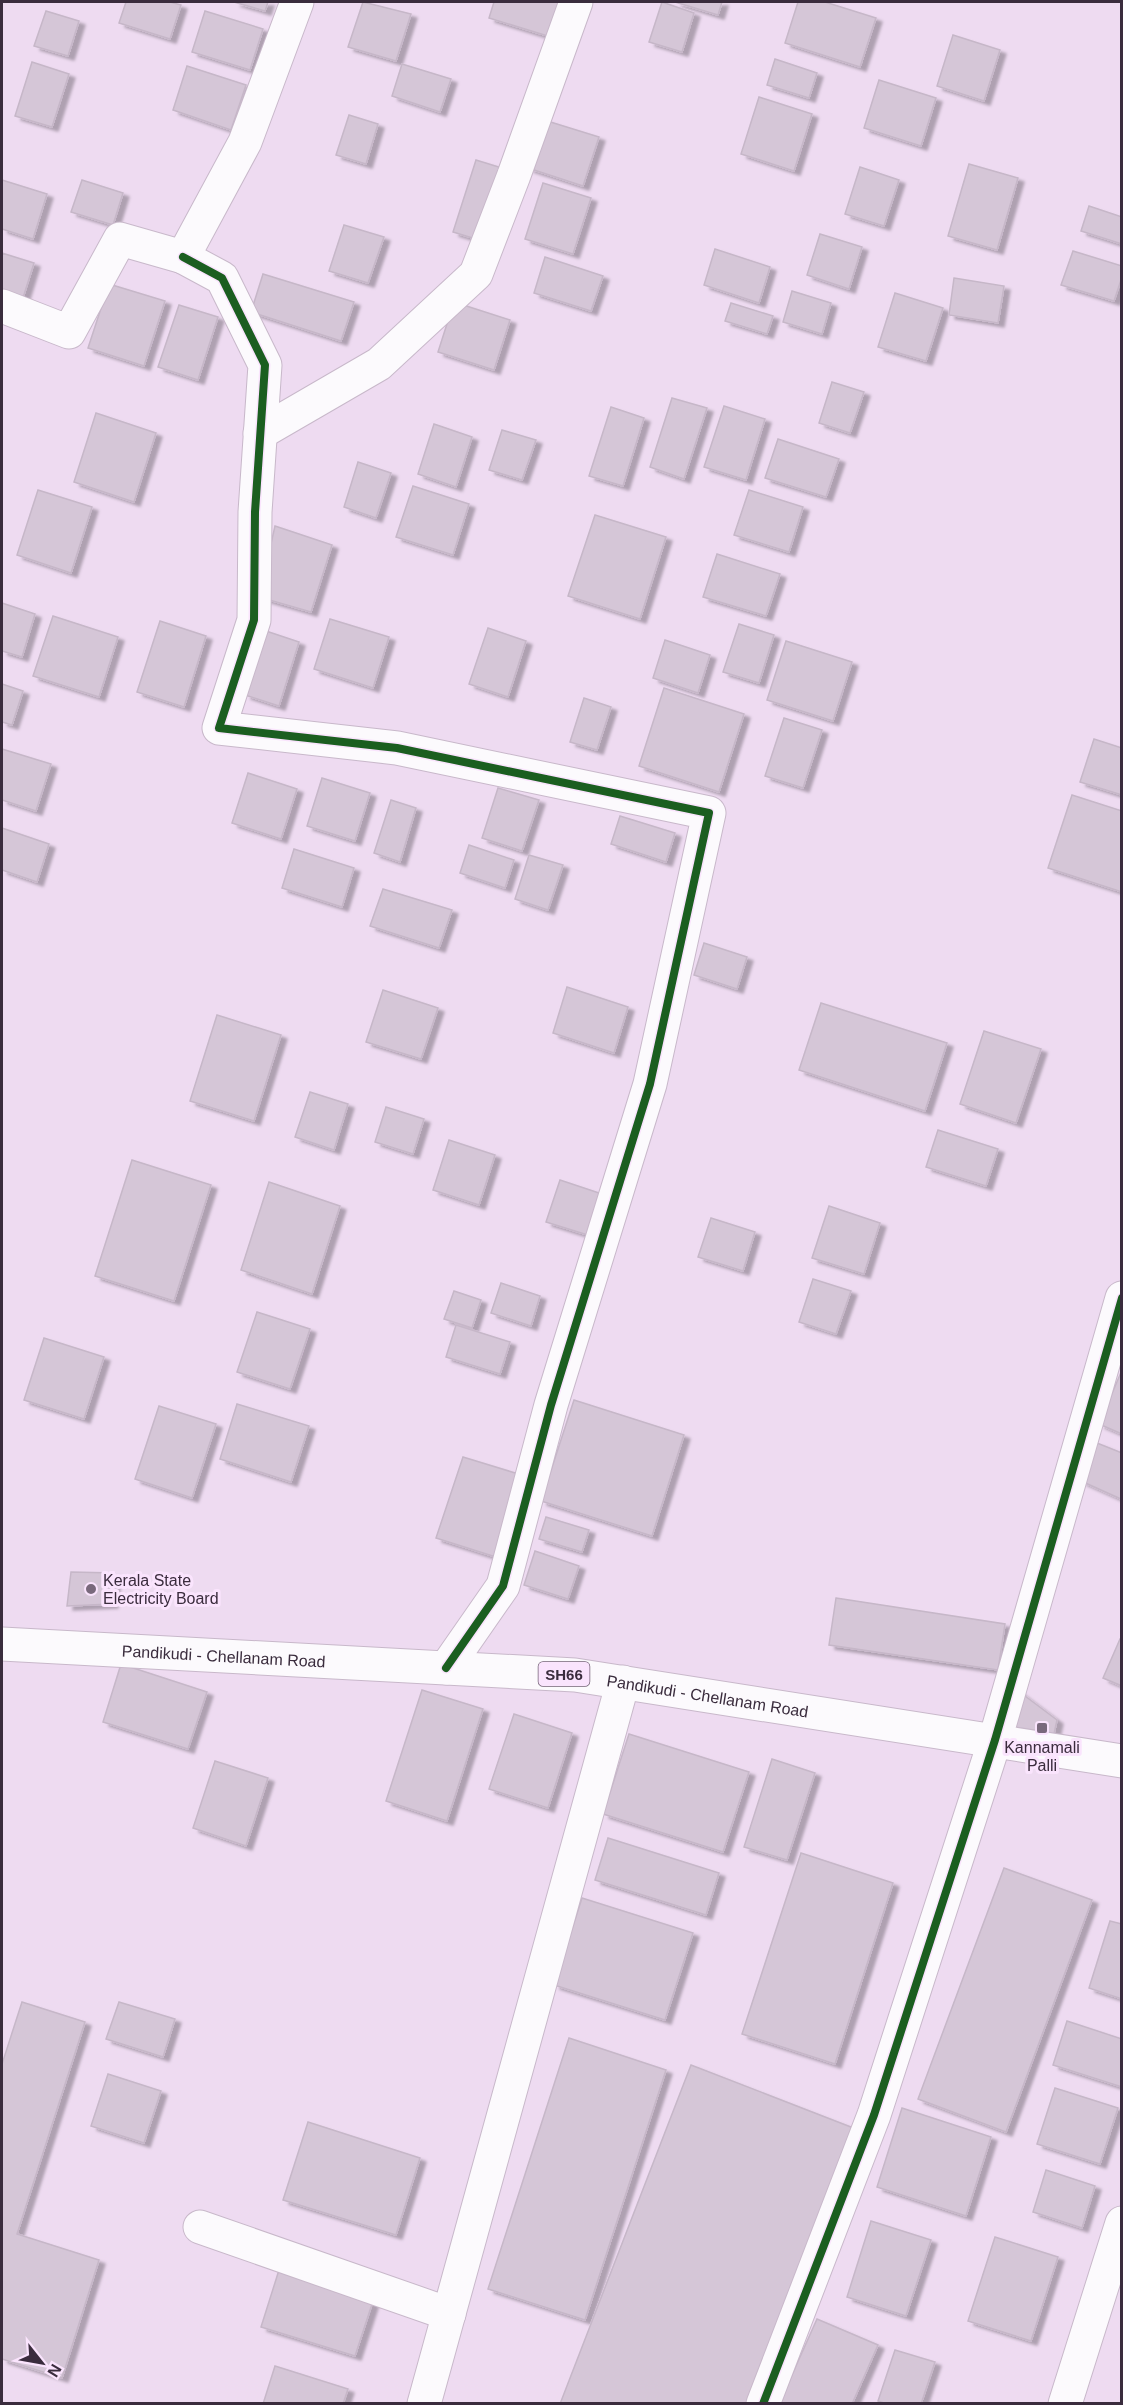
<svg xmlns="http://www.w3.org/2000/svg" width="1123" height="2405" viewBox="0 0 1123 2405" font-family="Arial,sans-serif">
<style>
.building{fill:#d5c6d7;stroke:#c6b7c8;stroke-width:1.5;filter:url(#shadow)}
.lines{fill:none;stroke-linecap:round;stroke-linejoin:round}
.minor-casing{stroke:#c8b8ca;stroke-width:35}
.major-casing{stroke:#c8b8ca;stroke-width:35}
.minor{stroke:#fcfafd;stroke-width:33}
.major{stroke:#fcfafd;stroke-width:33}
.cycleway-casing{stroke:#fae4fd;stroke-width:11}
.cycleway{stroke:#1b5e20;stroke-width:8}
.poi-dot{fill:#79697c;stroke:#fae4fd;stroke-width:2}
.labels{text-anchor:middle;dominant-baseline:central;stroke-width:6;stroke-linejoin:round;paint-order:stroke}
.shield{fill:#fae4fd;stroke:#746377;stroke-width:1.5}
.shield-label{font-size:15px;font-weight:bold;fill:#3a2c3d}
.poi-label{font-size:16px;fill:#3a2c3d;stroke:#fae4fd;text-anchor:start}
.street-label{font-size:16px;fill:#3a2c3d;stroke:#fae4fd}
</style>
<defs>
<filter id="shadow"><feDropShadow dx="6" dy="4" stdDeviation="1.5" flood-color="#0004"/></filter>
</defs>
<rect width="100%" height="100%" fill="#eedbf1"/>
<g class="building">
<polygon points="126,2 170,2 181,5 170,39 119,23"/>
<polygon points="234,2 268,2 265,11"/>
<polygon points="363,2 411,14 396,61 348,47"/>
<polygon points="494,2 562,2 551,37 489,18"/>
<polygon points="662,2 694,13 682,52 649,42"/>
<polygon points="675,2 722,2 718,15"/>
<polygon points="798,2 825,2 876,18 860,67 785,43"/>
<polygon points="46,11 79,21 68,56 34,46"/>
<polygon points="205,11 263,29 250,70 192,52"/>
<polygon points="953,35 1000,50 984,101 937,86"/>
<polygon points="775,59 817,73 809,98 767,85"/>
<polygon points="32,62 69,74 52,127 15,116"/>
<polygon points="402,64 451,79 440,112 392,96"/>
<polygon points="187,66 246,85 231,130 173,110"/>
<polygon points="879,80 936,98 921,146 864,128"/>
<polygon points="759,97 812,114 794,171 741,154"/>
<polygon points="349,115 378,124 366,164 336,155"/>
<polygon points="544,120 599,137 583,186 528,168"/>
<polygon points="476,160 502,168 479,240 453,232"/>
<polygon points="969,164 1018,178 997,250 948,236"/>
<polygon points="860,167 899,180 884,226 845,214"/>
<polygon points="2,180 47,194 33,239 2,229"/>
<polygon points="82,180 123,193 113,225 71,212"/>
<polygon points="543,183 591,198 573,254 525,239"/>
<polygon points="1089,206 1122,217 1122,244 1081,231"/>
<polygon points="344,225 384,237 368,283 329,271"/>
<polygon points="820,234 862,247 849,289 807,275"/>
<polygon points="715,249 770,267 759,303 704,285"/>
<polygon points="1073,251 1122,266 1122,277 1114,301 1061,285"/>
<polygon points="2,253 34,263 22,301 2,294"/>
<polygon points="545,257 603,276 591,311 534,293"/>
<polygon points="263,274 354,302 341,341 251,312"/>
<polygon points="954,278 1004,286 998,323 949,315"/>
<polygon points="109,284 165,301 144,366 88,348"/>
<polygon points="792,291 831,303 822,334 783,322"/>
<polygon points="895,293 943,308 926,361 878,347"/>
<polygon points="454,302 510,320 494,370 438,352"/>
<polygon points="731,303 773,316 767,334 725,321"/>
<polygon points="179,305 218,317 198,380 158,367"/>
<polygon points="832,382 864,392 850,433 819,423"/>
<polygon points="672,398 707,408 684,479 650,467"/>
<polygon points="724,406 765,419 746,480 704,467"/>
<polygon points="611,407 644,418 623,486 589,476"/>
<polygon points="96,413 156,433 134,502 74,482"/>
<polygon points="434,424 472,437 456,487 418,474"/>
<polygon points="502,430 536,440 522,480 489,470"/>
<polygon points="778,439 839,459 826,497 765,478"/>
<polygon points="358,462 391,473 376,518 344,507"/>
<polygon points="413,486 469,504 453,555 396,537"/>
<polygon points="38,490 92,507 71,573 17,555"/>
<polygon points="749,490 803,507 789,552 734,535"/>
<polygon points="595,515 666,537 640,619 568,596"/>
<polygon points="275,526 332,545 311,612 259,597"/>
<polygon points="717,554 780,574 766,616 703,597"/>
<polygon points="2,603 35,614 22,657 2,651"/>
<polygon points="53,616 118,637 99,697 33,676"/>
<polygon points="330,619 389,637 373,688 314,669"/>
<polygon points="160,621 206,636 184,707 137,692"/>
<polygon points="739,624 774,635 759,683 723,672"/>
<polygon points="488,628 526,641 508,697 469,684"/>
<polygon points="266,631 299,642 279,706 245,695"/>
<polygon points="665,640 710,655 698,693 653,678"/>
<polygon points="786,641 852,662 833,721 767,700"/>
<polygon points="2,684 23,691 12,725 2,722"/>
<polygon points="664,688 744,714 719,792 639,766"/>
<polygon points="584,698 611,707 597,750 570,742"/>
<polygon points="784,718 822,730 803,788 765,776"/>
<polygon points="1094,739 1122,748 1122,795 1080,782"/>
<polygon points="2,749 51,764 36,811 2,800"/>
<polygon points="248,773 297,789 281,839 232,823"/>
<polygon points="322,778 370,793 355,841 307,826"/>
<polygon points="498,788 539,800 522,851 482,838"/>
<polygon points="1072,795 1122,811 1122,892 1048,868"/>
<polygon points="391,800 416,808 400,862 374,853"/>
<polygon points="620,816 675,833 666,862 611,844"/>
<polygon points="2,828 49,844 37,882 2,870"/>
<polygon points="469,845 514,860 505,888 460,873"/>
<polygon points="294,849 354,868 342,907 282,888"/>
<polygon points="529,855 563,865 548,910 515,899"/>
<polygon points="383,889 452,910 439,948 370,926"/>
<polygon points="704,943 747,957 737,989 694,975"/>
<polygon points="567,987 628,1007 614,1053 553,1033"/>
<polygon points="383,990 438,1008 421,1059 366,1042"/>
<polygon points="821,1003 947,1043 925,1111 799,1070"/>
<polygon points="217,1015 281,1035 254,1121 190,1101"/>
<polygon points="984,1031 1041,1049 1016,1123 960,1104"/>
<polygon points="310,1092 348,1104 334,1150 295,1137"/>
<polygon points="386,1107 424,1119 413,1154 375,1142"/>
<polygon points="938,1130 998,1149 986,1186 926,1167"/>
<polygon points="449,1140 495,1155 479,1205 433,1190"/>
<polygon points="132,1160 211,1185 174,1301 95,1276"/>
<polygon points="560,1180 605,1195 591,1236 546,1222"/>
<polygon points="269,1182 340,1206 312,1294 241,1270"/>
<polygon points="829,1206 880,1223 864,1274 812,1258"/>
<polygon points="711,1218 755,1232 743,1271 698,1257"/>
<polygon points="813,1279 851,1291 836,1334 799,1322"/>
<polygon points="501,1283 540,1296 531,1326 491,1313"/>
<polygon points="454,1291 481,1300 472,1328 444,1319"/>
<polygon points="257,1312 310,1329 290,1389 237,1372"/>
<polygon points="456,1325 510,1342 500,1374 446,1357"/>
<polygon points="44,1338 104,1357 84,1419 24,1400"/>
<polygon points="1122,1370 1122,1434 1099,1424"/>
<polygon points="574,1400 684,1435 652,1536 541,1501"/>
<polygon points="237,1404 309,1426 291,1482 220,1459"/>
<polygon points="159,1406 216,1424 192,1498 135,1479"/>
<polygon points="1097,1443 1122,1453 1121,1499 1081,1481"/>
<polygon points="463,1457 525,1476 499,1558 436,1538"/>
<polygon points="546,1517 589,1530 582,1552 539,1539"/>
<polygon points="535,1551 579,1566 568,1599 524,1585"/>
<polygon points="71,1572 115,1573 112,1604 67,1606"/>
<polygon points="836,1598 1005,1624 998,1670 829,1645"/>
<polygon points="1120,1639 1122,1640 1122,1686 1103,1678"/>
<polygon points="121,1664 207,1692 188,1749 103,1722"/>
<polygon points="422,1690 483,1709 447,1821 386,1801"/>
<polygon points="1017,1690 1057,1720 1054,1734 1006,1729"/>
<polygon points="514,1714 572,1733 548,1808 489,1789"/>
<polygon points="629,1734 749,1772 723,1852 603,1814"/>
<polygon points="772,1759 815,1773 787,1860 744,1847"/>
<polygon points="215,1761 268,1778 246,1846 193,1828"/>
<polygon points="608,1838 719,1873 706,1915 595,1880"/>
<polygon points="801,1853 893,1883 835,2064 742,2034"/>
<polygon points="1004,1868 1092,1900 1006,2132 918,2099"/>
<polygon points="582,1898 693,1933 665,2020 554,1985"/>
<polygon points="1110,1921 1122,1924 1122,1999 1089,1988"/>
<polygon points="22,2002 85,2022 17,2234 99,2260 62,2378 2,2359 2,2064"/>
<polygon points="119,2002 175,2019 163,2057 106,2039"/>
<polygon points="1067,2021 1122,2039 1122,2087 1053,2065"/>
<polygon points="569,2038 666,2070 585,2320 488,2289"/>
<polygon points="691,2065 856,2129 749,2404 560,2404"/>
<polygon points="108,2074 161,2091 144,2143 91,2126"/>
<polygon points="1055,2088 1118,2108 1100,2164 1037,2144"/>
<polygon points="902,2108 991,2137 966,2216 877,2187"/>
<polygon points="308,2122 420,2158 396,2235 283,2200"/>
<polygon points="1046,2170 1095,2186 1082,2228 1033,2212"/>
<polygon points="871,2221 931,2240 906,2316 847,2297"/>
<polygon points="995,2237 1058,2257 1031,2341 968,2321"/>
<polygon points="279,2270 373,2301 355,2356 261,2327"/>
<polygon points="817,2319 878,2345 852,2404 779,2404"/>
<polygon points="895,2350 935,2362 921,2404 887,2404 878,2401"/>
<polygon points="275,2366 348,2389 343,2404 263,2404"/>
</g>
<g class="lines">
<g class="minor-casing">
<g id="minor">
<polyline points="183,257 222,278 265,365 255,512 254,620 219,728 397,748 709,813 650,1084 551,1405 503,1586 446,1668"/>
<polyline points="2,306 69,332 120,239 183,257 245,142 297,2"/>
<polyline points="260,433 379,364 476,274 514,175 576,2"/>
<polyline points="200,2227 449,2314"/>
<polyline points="424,2404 623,1682"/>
<polyline points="763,2404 874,2115 995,1740 1122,1298"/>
<polyline points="1065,2404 1122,2223"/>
</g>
</g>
<g class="major-casing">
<g id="major">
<path id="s1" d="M 2,1644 L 575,1675 L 1122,1761"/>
</g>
</g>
<use href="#minor" class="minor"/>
<use href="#major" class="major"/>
<g class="cycleway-casing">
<g id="cycleway">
<polyline points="183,257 222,278 265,365 255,512 254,620 219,728 397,748 709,813 650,1084 551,1405 503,1586 446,1668"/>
<polyline points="763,2404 874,2115 995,1740 1122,1298"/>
</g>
</g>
<use href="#cycleway" class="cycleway"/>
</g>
<g class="poi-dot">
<circle cx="91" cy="1589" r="6"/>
<rect x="1036" y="1722" width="12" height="12" rx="3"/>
</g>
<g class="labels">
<rect class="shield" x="538.5" y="1662" width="51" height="24" rx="4.5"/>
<g class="shield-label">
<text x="564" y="1674">SH66</text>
</g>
<g class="poi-label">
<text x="103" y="1580">Kerala State<tspan x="103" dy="18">Electricity Board</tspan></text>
<text x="1042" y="1747" text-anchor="middle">Kannamali<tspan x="1042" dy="18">Palli</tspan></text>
</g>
<g class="street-label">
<text stroke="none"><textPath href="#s1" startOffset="222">Pandikudi - Chellanam Road</textPath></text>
<text stroke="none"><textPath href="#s1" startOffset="708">Pandikudi - Chellanam Road</textPath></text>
</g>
</g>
<rect width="1123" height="2405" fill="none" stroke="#3a2c3d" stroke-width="6"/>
<g transform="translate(42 2363) rotate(121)" stroke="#fae4fd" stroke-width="4.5" paint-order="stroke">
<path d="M0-4.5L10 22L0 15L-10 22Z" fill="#3a2c3d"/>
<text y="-9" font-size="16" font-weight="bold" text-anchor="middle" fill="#3a2c3d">N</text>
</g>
</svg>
